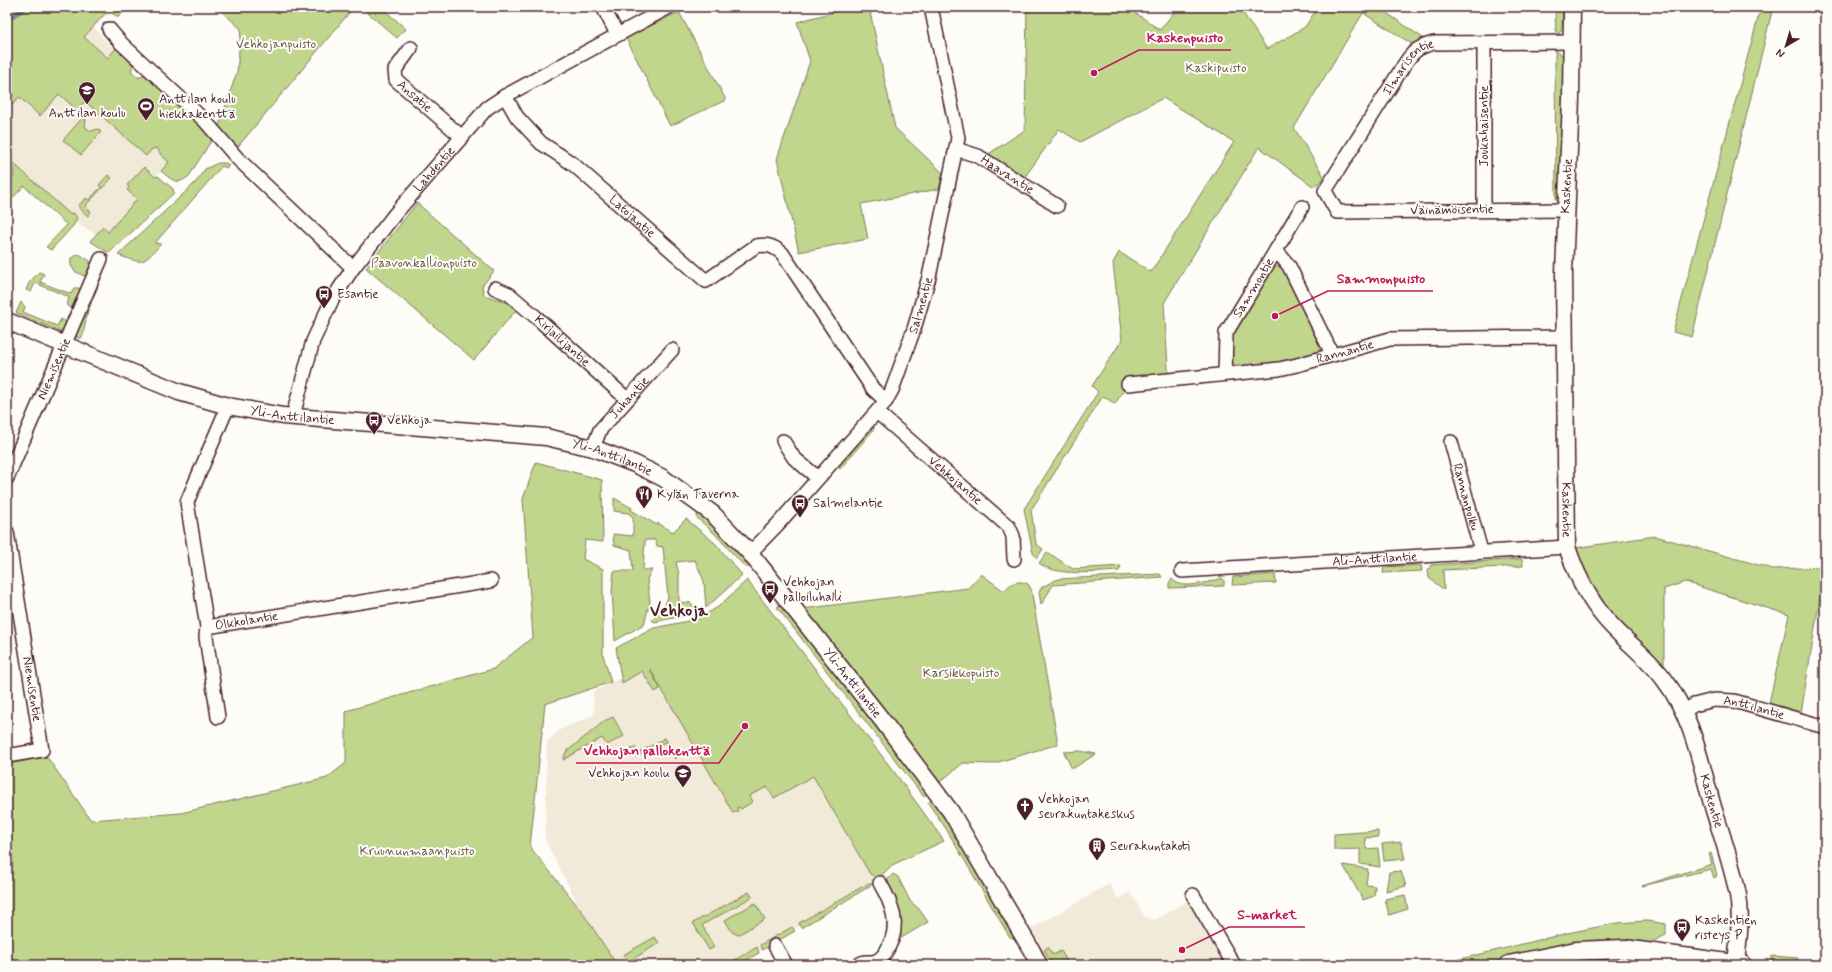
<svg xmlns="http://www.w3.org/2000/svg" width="1832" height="972" viewBox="0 0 1832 972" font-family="Mynerve,sans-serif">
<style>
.built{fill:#f2ead8}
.green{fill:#bfd68c;stroke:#847a5c}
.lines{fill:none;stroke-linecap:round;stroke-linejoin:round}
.stream{stroke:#758fa2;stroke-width:4}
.minor-casing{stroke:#4a1f2b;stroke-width:16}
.tertiary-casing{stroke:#4a1f2b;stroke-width:19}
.secondary-casing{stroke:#4a1f2b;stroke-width:21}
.minor{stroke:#fdfcf7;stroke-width:13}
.tertiary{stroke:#fdfcf7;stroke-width:16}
.secondary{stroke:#fdfcf7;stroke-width:18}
.labels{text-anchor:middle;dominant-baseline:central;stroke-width:4;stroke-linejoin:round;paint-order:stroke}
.park-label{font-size:13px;fill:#6d5648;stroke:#fdfcf7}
.street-label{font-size:13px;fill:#4a1f2b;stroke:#fdfcf7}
.poi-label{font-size:13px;fill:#4a1f2b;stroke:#fdfcf7;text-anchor:start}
.district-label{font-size:17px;font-weight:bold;fill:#4a1f2b;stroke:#fdfcf7}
.leader{fill:none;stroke:#c2185b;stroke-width:1.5}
.callout-dot{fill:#c2185b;stroke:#fdfcf7;stroke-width:1.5}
.callout-label{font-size:14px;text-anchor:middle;font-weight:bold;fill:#c2185b;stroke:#fdfcf7;stroke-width:4;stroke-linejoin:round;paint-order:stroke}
</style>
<rect width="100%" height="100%" fill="#fdfcf7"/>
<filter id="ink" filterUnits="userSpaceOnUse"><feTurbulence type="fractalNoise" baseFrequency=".025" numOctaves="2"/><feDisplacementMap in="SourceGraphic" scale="8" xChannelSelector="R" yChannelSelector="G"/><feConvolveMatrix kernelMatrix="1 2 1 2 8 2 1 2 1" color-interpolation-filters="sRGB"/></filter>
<g filter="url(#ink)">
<g class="built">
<polygon points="73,7 93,26 140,79 169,162 103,240 96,234 75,223 7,164 7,38"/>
<polygon points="650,669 813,776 875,882 733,965 617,965 581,910 545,840 547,741 561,729 594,715 593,692 611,682"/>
<polygon points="1109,884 1118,899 1130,892 1145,917 1155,920 1190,900 1228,965 1047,965 1031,929"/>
</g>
<g class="green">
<path d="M 7,7 L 127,7 L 119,17 L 111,13 L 105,14 L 84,37 L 108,58 L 115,49 L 117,49 L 133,65 L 131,71 L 139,78 L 140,76 L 145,75 L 154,84 L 158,81 L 213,138 L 189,176 C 177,187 171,179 161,171 L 169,162 L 161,155 L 157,148 L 152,149 L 146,156 L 85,101 L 77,110 L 59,94 L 40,116 L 19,97 L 7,111 Z"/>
<polygon points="217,7 354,7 236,149 218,128 237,72 241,29"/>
<polygon points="361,7 381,7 406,29 397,38"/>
<polygon points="852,7 869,7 895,128 943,173 939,189 861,204 868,239 799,252 777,159 810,61 797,22"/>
<polygon points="1027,7 1127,7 1160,30 1178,7 1239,7 1267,49 1305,27 1318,7 1378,7 1423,38 1412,44 1363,13 1294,128 1325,178 1314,187 1259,147 1164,303 1169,384 1160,386 1160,388 1124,390 1115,404 1103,396 1031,510 1036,544 1043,549 1037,558 1033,553 1024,509 1098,392 1092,386 1122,340 1113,263 1119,252 1151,272 1234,142 1163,98 1080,142 1059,129 1024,178 987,155 1025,130"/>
<polygon points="1555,7 1563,7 1562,29 1559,34 1556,35"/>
<polygon points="1761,7 1773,7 1692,337 1673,332"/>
<polygon points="679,12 726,100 670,126 626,38"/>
<polygon points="1555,50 1561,54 1564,58 1559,193 1556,200"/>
<polygon points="84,116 86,118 85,127 91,131 98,129 101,132 81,155 63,140"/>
<polygon points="7,153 12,157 12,162 71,215 73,212 77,218 73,226 51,250 46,247 67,225 24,186 7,204 7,180 13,178 14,170 7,167"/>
<path d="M 218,163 L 226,163 L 229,165 L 226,168 L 222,166 L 155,243 L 161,244 C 142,264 145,265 118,255 L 196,182 L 205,169 Z"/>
<polygon points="144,167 155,177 158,176 173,189 174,193 109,253 90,241 103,227 108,232 137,199 127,190 129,187 127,185"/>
<polygon points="108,175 112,178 85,206 91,212 88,216 79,208 79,205 86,198 89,200 101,187 99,185"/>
<polygon points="417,203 494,271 482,286 484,295 509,303 517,309 474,360 366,268"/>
<path d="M 79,254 L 90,261 L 90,266 L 85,276 C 76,273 69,269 71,258 Z"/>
<path d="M 1277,266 L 1285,269 L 1322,347 C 1308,364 1258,365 1236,366 L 1231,361 L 1232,332 L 1272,268 Z"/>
<polygon points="102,271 103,273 87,314 83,335 81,338 77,338 75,334"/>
<polygon points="39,272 44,274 40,282 71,294 74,288 79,288 81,290 74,306 71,308 67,306 69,297 35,283 31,292 26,290 29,283"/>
<polygon points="21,302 25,307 23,312 57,326 61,319 66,322 65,326 61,332 16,313"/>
<polygon points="874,427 874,429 840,469 837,466 871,428"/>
<polygon points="536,462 602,480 603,542 585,540 583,559 603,569 603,655 611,682 545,704 530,847 581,910 617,965 7,965 7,764 47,757 91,820 181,813 327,778 346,763 346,711 493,669 533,637 523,499"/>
<polygon points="614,498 632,508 631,510 657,525 658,523 673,532 686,519 715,543 742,575 706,608 704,581 695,560 676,562 679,574 679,602 691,603 697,613 654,622 652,620 663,609 668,597 663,547 657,546 655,540 645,540 643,570 652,570 647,579 650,602 644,624 615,641 612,591 614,571 633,571 631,550 614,545 613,534 633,536 633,517 628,513 614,511"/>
<polygon points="699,512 718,529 751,567 745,567 714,533 696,517"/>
<polygon points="1655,536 1773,569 1825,567 1801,713 1769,703 1789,615 1685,582 1664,589 1664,667 1597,600 1575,548"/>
<path d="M 1047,552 L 1073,569 L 1121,566 L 1119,571 C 1098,572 1055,577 1039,563 Z"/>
<polygon points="1522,559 1523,566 1443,570 1444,590 1429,578 1428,571 1431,565"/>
<polygon points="1421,565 1422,571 1383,573 1384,567"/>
<path d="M 981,574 L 1004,591 C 1011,583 1017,579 1028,584 L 1031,589 L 1058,744 L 992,764 L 963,763 L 940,782 L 802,609 L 968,588 Z"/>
<polygon points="1160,574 1162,577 1053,585 1041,605 1039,592 1042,587 1058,579"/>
<polygon points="1275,574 1276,583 1232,585 1233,577"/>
<path d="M 1222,578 L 1224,580 L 1224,586 L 1169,588 L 1169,583 L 1172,579 C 1181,591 1209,582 1222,578 Z"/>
<polygon points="747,580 898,777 944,841 892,865 878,879 870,874 813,776 774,798 767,787 749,796 752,802 741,809 739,807 737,808 738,811 733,813 650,669 660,689 655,692 642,671 622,683 616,648 654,628 698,619 718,607"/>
<polygon points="781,605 928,793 924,797 777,607"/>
<polygon points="613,717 624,736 607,745 602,738 563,760 566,752 606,720"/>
<polygon points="665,738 677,757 675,759 665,742 636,757 631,749 635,747 638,753"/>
<polygon points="1080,751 1096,754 1072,769 1064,752"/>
<polygon points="932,799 964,848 1015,937 1012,938 1009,936 945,827 928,803"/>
<polygon points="1378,831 1378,837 1365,838 1366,849 1378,848 1380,867 1360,864 1360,849 1334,850 1334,834"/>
<polygon points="1401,842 1405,859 1384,861 1382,844"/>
<polygon points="1711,853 1717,876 1714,878 1711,869 1642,886 1712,864 1709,854"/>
<polygon points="1343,865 1368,869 1366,885 1375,886 1374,896 1363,900"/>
<polygon points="1401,871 1406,886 1386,891 1389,872"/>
<polygon points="893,874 898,877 910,901 919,909 928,922 898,940 883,884"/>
<polygon points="867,884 873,884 801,928 799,923"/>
<polygon points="749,892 752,897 702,925 714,947 709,950 693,923"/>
<polygon points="1405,895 1408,909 1389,915 1385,899"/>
<polygon points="755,903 765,919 738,935 732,932 725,920"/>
<polygon points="1647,921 1666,924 1666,935 1643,946 1519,955 1479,965 1436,965 1568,933 1617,923"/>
<polygon points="792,927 795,931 762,950 760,945"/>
<polygon points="655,937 659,943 630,961 623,955"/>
<polygon points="757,947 759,953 738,965 731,965 733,961"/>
<polygon points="1048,947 1053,955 1061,951 1067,961 1060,965 1052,965 1044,950"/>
<polygon points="1772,956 1798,958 1796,965 1771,962"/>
</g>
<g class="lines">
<polyline class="stream" points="7,20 27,7"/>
<g class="minor-casing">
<g id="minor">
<polyline points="603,7 617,34"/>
<polyline points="109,29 121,43 205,121 238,159 353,268"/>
<path id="s1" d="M 411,48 L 395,70 L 396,80 L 462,137"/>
<path id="s2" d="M 505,96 L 517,117 L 541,143 L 573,164 L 706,281 L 756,246 C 768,244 773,246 782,253 L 873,389 L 886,401"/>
<path id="s3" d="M 956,149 L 978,156 L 1057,206"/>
<polyline points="1484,210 1484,43"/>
<path id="s4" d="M 1566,210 L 1337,212 L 1325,191 L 1404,65 C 1413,51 1418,47 1434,43 L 1572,42"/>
<polyline points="1276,250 1289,266 1332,354"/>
<path id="s5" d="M 495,288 L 509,294 L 536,317 L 627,399"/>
<path id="s6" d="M 1225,374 L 1226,333 L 1302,207"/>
<path id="s7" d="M 1128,384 L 1279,369 L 1297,365 L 1390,339 L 1563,337"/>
<path id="s8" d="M 228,406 L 187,502 L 207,627 L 491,581"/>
<path id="s9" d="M 877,412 L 1009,527 L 1013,536 L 1014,559"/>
<path id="s10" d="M 296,417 L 295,408 L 313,341 L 332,300 L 353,268 L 395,214 L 487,108 L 505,96 L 669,7"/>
<polyline points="783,441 794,458 818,478"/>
<path id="s11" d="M 1451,442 L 1481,551"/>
<path id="s12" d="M 593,448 L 600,430 L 672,350"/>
<path id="s13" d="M 7,478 L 101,259"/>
<path id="s14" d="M 7,532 L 42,750 L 7,756"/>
<path id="s15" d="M 750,553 L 778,524 L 886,401 L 892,390 L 914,329 L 929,277 L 958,138 L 931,7"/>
<path id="s16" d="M 1182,571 L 1567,547"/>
<polyline points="207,627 206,637 218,717"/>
<path id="s17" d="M 1684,711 L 1694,705 L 1714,700 L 1734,701 L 1825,727"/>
<polyline points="1193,895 1234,965"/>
<polyline points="775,946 786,965"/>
<path d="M 858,965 C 866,959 868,964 876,961 C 882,959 885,953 888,948 C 901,925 892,904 880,883"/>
</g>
</g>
<g class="tertiary-casing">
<g id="tertiary">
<path id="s18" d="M 1572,7 L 1571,99 L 1564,273 L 1567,547 C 1577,577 1590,604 1613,627 C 1630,645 1649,659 1664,679 C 1693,717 1700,762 1713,807 C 1722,836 1732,865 1738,895 C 1742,917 1738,942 1736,964"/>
<path id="s19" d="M 7,321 L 179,392 L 228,406 L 283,416 L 546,437 L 593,448 L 635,464 L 663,478 L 713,514 L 750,553 L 882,720 L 951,812 L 1032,951 L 1039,965"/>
</g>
</g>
<g class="secondary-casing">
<polyline id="secondary" points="1509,965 1576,951 1624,949 1742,965"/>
</g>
<use href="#minor" class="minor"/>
<use href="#tertiary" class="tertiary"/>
<use href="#secondary" class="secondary"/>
</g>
</g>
<defs>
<g id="school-pin" transform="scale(0.9)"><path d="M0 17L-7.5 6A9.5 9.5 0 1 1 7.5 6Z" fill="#4a1f2b" stroke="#fdfcf7"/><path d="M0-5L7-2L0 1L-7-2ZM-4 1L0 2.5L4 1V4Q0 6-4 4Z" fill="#fff"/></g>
<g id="stadium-pin" transform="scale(0.9)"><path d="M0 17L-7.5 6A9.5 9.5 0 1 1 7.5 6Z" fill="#4a1f2b" stroke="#fdfcf7"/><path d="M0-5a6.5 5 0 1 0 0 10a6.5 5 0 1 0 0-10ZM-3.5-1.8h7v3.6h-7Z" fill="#fff"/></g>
<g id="bus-pin" transform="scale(0.9)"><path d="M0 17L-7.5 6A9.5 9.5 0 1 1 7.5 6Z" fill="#4a1f2b" stroke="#fdfcf7"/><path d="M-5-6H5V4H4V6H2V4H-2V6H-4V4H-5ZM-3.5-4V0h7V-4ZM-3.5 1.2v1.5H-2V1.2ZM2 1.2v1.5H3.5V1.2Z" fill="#fff"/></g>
<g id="restaurant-pin" transform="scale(0.9)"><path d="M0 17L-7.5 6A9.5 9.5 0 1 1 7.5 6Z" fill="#4a1f2b" stroke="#fdfcf7"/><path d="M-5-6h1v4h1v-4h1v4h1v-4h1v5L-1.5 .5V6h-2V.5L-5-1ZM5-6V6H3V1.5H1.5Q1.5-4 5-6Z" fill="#fff"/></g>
<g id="church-pin" transform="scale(0.9)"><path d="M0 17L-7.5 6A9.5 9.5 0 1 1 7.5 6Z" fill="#4a1f2b" stroke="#fdfcf7"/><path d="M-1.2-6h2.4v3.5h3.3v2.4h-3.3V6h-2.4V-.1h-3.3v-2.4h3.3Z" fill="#fff"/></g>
<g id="building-pin" transform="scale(0.9)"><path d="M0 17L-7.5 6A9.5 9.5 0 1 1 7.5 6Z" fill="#4a1f2b" stroke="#fdfcf7"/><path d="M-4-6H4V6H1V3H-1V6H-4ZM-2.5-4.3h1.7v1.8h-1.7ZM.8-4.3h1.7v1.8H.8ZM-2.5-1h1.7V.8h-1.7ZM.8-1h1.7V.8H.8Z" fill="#fff"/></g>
</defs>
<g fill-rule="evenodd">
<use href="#school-pin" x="87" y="90"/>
<use href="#stadium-pin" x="146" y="106"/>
<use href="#bus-pin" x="324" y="294"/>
<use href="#bus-pin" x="374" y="420"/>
<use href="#restaurant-pin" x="644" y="494"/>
<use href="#bus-pin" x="800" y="503"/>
<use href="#bus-pin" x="770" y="589"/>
<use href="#school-pin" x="683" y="773"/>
<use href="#church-pin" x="1025" y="806"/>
<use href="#building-pin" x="1097" y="846"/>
<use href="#bus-pin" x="1682" y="927"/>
</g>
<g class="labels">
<g class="park-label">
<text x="276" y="44">Vehkojanpuisto</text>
<text x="1216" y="68">Kaskipuisto</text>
<text x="424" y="263">Paavonkallionpuisto</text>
<text x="961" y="673">Karsikkopuisto</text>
<text x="417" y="851">Kruununmaanpuisto</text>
</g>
<g class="street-label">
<text stroke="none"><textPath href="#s4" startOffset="404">Ilmarisentie</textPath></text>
<text stroke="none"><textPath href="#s1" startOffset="62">Ansatie</textPath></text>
<text transform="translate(1484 126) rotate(-90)">Joukahaisentie</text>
<text stroke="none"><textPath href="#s10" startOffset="290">Lahdentie</textPath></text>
<text stroke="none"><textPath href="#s3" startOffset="58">Haavantie</textPath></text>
<text transform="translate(1567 186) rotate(-87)">Kaskentie</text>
<text transform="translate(1452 210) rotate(-1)">Väinämöisentie</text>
<text stroke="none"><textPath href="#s2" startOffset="177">Latojantie</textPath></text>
<text stroke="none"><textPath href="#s6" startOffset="94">Sammontie</textPath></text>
<text stroke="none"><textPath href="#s15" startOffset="306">Salmentie</textPath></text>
<text stroke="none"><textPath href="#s5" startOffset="86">Kirjailijantie</textPath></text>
<text stroke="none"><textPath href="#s7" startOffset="220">Rannantie</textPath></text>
<text stroke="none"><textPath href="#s13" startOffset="119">Niemisentie</textPath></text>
<text stroke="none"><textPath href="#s12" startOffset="63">Juhantie</textPath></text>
<text stroke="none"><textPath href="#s19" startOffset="302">Yli-Anttilantie</textPath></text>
<text stroke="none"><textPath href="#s19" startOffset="626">Yli-Anttilantie</textPath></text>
<text stroke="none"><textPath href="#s9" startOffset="104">Vehkojantie</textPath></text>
<text stroke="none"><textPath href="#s11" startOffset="57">Rannanpolku</textPath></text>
<text stroke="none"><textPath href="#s18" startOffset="503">Kaskentie</textPath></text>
<text stroke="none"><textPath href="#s16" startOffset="193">Ali-Anttilantie</textPath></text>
<text stroke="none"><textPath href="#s8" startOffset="271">Olkkolantie</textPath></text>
<text stroke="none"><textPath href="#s19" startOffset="962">Yli-Anttilantie</textPath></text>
<text stroke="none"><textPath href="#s14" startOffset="159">Niemisentie</textPath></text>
<text stroke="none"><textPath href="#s17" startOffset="73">Anttilantie</textPath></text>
<text stroke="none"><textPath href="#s18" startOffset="838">Kaskentie</textPath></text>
</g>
<g class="poi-label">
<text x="159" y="99">Anttilan koulu<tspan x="159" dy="15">hiekkakenttä</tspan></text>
<text x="87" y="113" text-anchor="middle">Anttilan koulu</text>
<text x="337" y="294">Esantie</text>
<text x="387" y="420">Vehkoja</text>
<text x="657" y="494">Kylän Taverna</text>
<text x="813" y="503">Salmelantie</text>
<text x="783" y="582">Vehkojan<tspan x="783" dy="15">palloiluhalli</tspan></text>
<text x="670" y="773" text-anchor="end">Vehkojan koulu</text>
<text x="1038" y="799">Vehkojan<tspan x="1038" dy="15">seurakuntakeskus</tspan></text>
<text x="1110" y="846">Seurakuntakoti</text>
<text x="1695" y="920">Kaskentien<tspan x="1695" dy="15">risteys P</tspan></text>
</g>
<g class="district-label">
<text x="679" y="611">Vehkoja</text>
</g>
</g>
<path class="leader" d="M1094 73L1139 50H1231M1275 316L1328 291H1433M745 726L719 763H576M1182 950L1229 927H1305"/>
<g class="callout-dot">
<circle cx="1094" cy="73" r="4"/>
<circle cx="1275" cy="316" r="4"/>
<circle cx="745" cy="726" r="4"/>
<circle cx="1182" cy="950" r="4"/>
</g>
<g class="callout-label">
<text x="1185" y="42">Kaskenpuisto</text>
<text x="1381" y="283">Sammonpuisto</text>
<text x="647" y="755">Vehkojan pallokenttä</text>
<text x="1267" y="919">S-market</text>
</g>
<rect width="1832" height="972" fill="none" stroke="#fdfcf7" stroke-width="24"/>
<rect x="12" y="12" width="1808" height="948" fill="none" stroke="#4a1f2b" stroke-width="1.5" filter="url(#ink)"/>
<g transform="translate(1786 46) rotate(218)" stroke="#fdfcf7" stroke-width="3" paint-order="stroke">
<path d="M0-3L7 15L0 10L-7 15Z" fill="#4a1f2b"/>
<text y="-6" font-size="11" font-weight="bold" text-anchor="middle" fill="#4a1f2b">N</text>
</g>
</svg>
